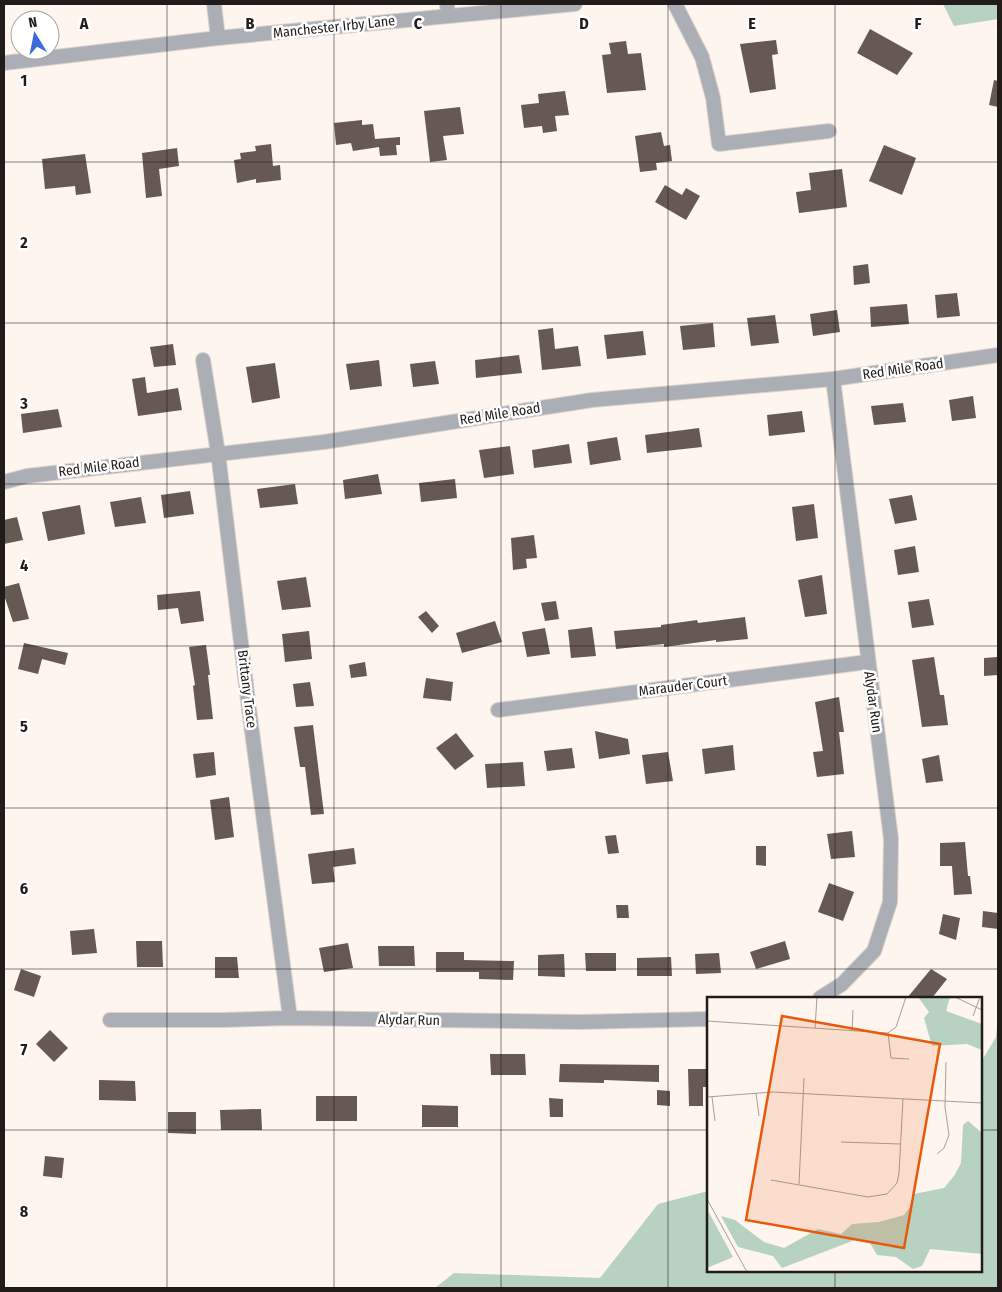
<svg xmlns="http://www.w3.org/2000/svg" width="1002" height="1292" viewBox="0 0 1002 1292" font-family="'Fira Sans Condensed',sans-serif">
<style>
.green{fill:#b7d2c1}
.building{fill:#665852}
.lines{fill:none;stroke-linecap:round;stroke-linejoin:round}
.minor-casing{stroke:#dbd2cd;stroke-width:16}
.minor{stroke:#abafb5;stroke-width:14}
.grid{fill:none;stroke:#211c19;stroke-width:1;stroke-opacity:0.55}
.labels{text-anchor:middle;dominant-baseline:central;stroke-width:5;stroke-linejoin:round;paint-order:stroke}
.street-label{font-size:14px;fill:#211c19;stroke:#fff}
.inset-road{fill:none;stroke:#a69e99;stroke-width:1}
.view{fill:#e8590c;fill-opacity:0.15;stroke:#e8590c;stroke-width:2.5}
.inset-edge{fill:none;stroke:#211c19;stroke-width:2.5}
.grid-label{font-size:16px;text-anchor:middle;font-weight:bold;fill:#211c19;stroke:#fff;stroke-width:5;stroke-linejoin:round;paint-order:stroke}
</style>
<rect width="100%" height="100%" fill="#fef5ef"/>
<g class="green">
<polygon points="943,4 998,4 998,19 954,26"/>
<polygon points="998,1014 998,1288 435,1288 454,1273 600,1278 658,1204 708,1191 708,1271 981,1271 981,1062 996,1037"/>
</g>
<g class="building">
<polygon points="870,29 913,53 897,75 857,53"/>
<polygon points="776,40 778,54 772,55 776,89 750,93 740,44"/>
<polygon points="626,41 628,54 641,53 646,90 607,93 602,55 611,54 609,43"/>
<polygon points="994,80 998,81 998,107 989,105"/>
<polygon points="565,91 569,115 555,116 557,131 543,133 542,126 524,128 521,105 539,103 538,94"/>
<polygon points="460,107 464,134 443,136 447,160 430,162 424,111"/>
<polygon points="362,120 362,125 373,124 375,139 400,137 400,145 396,145 397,155 380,156 379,147 353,151 351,143 336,145 334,123"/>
<polygon points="661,132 664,146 670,145 672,161 656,163 657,170 640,172 635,136"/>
<polygon points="271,144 273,166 280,165 281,180 256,183 256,179 237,183 234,160 241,159 240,153 256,151 255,146"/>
<polygon points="884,145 916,158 902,195 869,181"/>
<polygon points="177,148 179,166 159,169 162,196 146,198 142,153"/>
<polygon points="85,154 91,193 76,195 75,186 45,189 42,159"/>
<polygon points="842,169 847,207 799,213 796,192 811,190 809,173"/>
<polygon points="665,185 682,195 686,188 700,196 686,220 655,202"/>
<polygon points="868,264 870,283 854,285 853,266"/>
<polygon points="957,293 960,316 937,318 935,295"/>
<polygon points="907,304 909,324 871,327 870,307"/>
<polygon points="837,310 840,332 813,336 810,314"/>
<polygon points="775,315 779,343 751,346 747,318"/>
<polygon points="713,323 715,347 683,350 680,326"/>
<polygon points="553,328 555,349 578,346 581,366 542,370 538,330"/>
<polygon points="643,331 646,355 607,359 604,335"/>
<polygon points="173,344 176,365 154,367 150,347"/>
<polygon points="519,355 522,373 476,378 475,360"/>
<polygon points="379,360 382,386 350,390 346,364"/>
<polygon points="435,361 439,384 413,387 410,364"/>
<polygon points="275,363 280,398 252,403 246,367"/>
<polygon points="145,377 147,393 178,388 182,410 138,416 132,379"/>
<polygon points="973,396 976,418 952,421 949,400"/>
<polygon points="903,403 906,422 874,425 871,406"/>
<polygon points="58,409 62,427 23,433 21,414"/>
<polygon points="802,411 805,432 769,436 767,415"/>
<polygon points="699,428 702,447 647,453 645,435"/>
<polygon points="617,437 621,460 590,465 587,442"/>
<polygon points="569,444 572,463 534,468 532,450"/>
<polygon points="510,446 514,474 484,478 479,450"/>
<polygon points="378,474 382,494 345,499 343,480"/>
<polygon points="455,479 457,498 421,502 419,483"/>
<polygon points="295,484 298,504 260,508 257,489"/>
<polygon points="190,491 194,514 164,518 161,495"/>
<polygon points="912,495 917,520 895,524 889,499"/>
<polygon points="141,497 146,523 115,527 110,502"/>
<polygon points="814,504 818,538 796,541 792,507"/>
<polygon points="80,505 85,534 48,541 42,512"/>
<polygon points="17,517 23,540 4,544 4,520"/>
<polygon points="534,535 537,558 526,559 527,568 513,570 511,538"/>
<polygon points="915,546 919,572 898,575 894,550"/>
<polygon points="822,575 827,614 805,617 798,580"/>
<polygon points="306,577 311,607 282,610 277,581"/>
<polygon points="19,583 29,619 13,622 4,595 4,587"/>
<polygon points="200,591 204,621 181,624 178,608 158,610 157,595"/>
<polygon points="929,599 934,625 912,628 908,602"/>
<polygon points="556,601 559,619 545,621 541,603"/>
<polygon points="426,611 439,626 432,633 418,617"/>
<polygon points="745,617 748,639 716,642 716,640 664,647 664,644 616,649 614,631 661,627 661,625 697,620 698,623"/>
<polygon points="495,621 502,642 462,653 456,633"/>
<polygon points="592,627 596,656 571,658 568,630"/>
<polygon points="545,628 550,654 527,657 522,632"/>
<polygon points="309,631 312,659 285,662 282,634"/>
<polygon points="24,643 68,653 65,665 42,659 38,674 18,669"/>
<polygon points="206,645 210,675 208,675 213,719 197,720 193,686 195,685 189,647"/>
<polygon points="934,657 940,695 944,695 948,725 922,727 912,660"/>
<polygon points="997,657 998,675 984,676 984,658"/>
<polygon points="365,662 367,676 351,678 349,665"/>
<polygon points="426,678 453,682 451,701 423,698"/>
<polygon points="310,682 314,706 296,707 293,684"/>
<polygon points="839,697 844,732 839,732 844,774 817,777 813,752 823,751 815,702"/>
<polygon points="313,725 324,814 311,815 305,767 300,767 294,727"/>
<polygon points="595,731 628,739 630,754 599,759"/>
<polygon points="456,733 474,756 455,770 436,748"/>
<polygon points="733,745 735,770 705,774 702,749"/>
<polygon points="572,748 575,768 547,771 544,751"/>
<polygon points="214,752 216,775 196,778 193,754"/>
<polygon points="668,752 673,781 646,784 642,755"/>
<polygon points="939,755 943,781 926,783 922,759"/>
<polygon points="523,762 525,786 487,788 485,764"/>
<polygon points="229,797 234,837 215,840 210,800"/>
<polygon points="852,831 855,857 831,859 827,834"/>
<polygon points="616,835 619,853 608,854 605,836"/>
<polygon points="965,842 968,876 970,876 972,894 954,895 952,866 940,866 940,843"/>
<polygon points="756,846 766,846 766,866 756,865"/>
<polygon points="354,848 356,864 333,867 335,882 312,884 308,854"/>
<polygon points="829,883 854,892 843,921 818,912"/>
<polygon points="616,905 628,905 629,918 617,918"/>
<polygon points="983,911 998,913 998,929 982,927"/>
<polygon points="943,914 960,918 956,940 939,934"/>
<polygon points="94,929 97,953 72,955 70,931"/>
<polygon points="136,941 162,941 163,967 137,967"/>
<polygon points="785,941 790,959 756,969 750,952"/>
<polygon points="348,943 353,968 324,972 319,948"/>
<polygon points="378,946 414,946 415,966 379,966"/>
<polygon points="436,952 464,952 464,960 514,961 513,980 479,979 479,972 436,972"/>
<polygon points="585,953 616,953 616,971 586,971"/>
<polygon points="719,953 721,973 696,974 695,954"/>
<polygon points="564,954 565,977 538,976 538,955"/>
<polygon points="215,957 237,957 239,978 215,978"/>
<polygon points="671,957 672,976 637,976 637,958"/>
<polygon points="21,969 41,976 34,997 14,990"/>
<polygon points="931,969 947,979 932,998 907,998"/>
<polygon points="50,1030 68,1048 54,1062 36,1044"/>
<polygon points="490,1054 525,1054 526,1075 491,1075"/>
<polygon points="560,1064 659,1065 659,1082 604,1080 604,1083 559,1082"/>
<polygon points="688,1069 708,1069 708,1087 703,1087 703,1106 689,1106"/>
<polygon points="99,1080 135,1081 136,1101 99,1100"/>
<polygon points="657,1090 670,1091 670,1106 657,1105"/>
<rect x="316" y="1096" width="41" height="25"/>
<polygon points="549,1098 563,1099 563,1117 550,1117"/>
<polygon points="422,1105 458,1106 458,1127 422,1127"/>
<polygon points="261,1109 262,1130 221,1130 220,1110"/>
<polygon points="168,1112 196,1112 196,1134 168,1133"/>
<polygon points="45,1156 64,1158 62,1178 43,1176"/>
</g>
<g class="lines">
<g class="minor-casing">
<g id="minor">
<polyline points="214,4 218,38"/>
<polyline points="447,4 448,16"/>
<polyline points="675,4 702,57 713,98 719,144 829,131"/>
<polyline points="4,63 218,38 575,4"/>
<polyline points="203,360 218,453 249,709 290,1018"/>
<polyline points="4,482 27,476 324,442 592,400 833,379 998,355"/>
<polyline points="498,710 867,662"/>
<polyline points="820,998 842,984 874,951 890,902 891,839 833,379"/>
<polyline points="110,1020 223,1020 290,1018 580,1022 708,1019"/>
</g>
</g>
<use href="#minor" class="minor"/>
</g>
<path class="grid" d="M 167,4 L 167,1288M 334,4 L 334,1288M 501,4 L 501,1288M 668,4 L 668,1288M 835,4 L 835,998M 4,162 L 998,162M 4,323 L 998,323M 4,484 L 998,484M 4,646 L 998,646M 4,808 L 998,808M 4,969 L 998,969M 4,1130 L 708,1130M 981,1130 L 998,1130M 835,1271 L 835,1288"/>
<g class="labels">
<g class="street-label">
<text transform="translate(334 27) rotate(-6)">Manchester Irby Lane</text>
<text transform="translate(903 369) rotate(-8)">Red Mile Road</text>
<text transform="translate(500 414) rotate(-9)">Red Mile Road</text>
<text transform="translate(99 467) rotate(-7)">Red Mile Road</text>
<text transform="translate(683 686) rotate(-7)">Marauder Court</text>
<text transform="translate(247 689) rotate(83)">Brittany Trace</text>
<text transform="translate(873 702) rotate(82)">Alydar Run</text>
<text transform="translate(409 1020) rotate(1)">Alydar Run</text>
</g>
</g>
<g transform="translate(707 997)">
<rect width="275" height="275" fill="#fef5ef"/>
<path d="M 211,0 L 243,0 L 239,14 L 275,27 L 275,53 L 260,47 L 225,49 L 217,21 L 222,15 ZM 261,124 L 275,136 L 275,257 L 223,252 L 215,269 L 206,272 L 189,260 L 170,258 L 163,246 L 148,243 L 75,271 L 66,259 L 31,250 L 14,219 L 28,223 L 57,245 L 77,251 L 111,232 L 134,237 L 145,227 L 172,225 L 197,218 L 203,210 L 207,197 L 237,191 L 247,179 L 254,166 L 256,128 ZM 0,212 L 26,260 L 0,271 Z" fill="#b7d2c1"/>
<path class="inset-road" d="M 248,0 L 275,13M 266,19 L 273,0M 0,24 L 181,36 L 189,30 L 199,0M 108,31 L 110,0M 145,34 L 146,13M 181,36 L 184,61 L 202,62M 49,96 L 52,119M 0,100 L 66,95 L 275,106M 5,100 L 8,124M 134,145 L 193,147M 230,157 L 237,151 L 242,138 L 238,110 L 239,65M 64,183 L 161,200 L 180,197 L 190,186 L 192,176 L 196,102M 92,187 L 97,81M 0,202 L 40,275"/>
<path class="view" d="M 75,19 L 233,47 L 197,251 L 39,223 Z"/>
<rect width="275" height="275" class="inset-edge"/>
</g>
<g class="grid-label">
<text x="84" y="29">A</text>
<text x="250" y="29">B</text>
<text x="418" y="29">C</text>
<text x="584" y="29">D</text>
<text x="752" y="29">E</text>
<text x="918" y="29">F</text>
<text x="24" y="86">1</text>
<text x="24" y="248">2</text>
<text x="24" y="409">3</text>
<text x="24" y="571">4</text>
<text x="24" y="732">5</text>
<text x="24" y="894">6</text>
<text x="24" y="1055">7</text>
<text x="24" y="1217">8</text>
</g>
<rect width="1002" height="1292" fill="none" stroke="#211c19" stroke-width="10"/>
<g transform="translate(35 35) rotate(350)"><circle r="24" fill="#ffffff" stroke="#a6a4a3"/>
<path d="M0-4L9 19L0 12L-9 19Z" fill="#3b6bdb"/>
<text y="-8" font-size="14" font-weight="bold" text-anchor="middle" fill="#211c19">N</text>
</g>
</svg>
